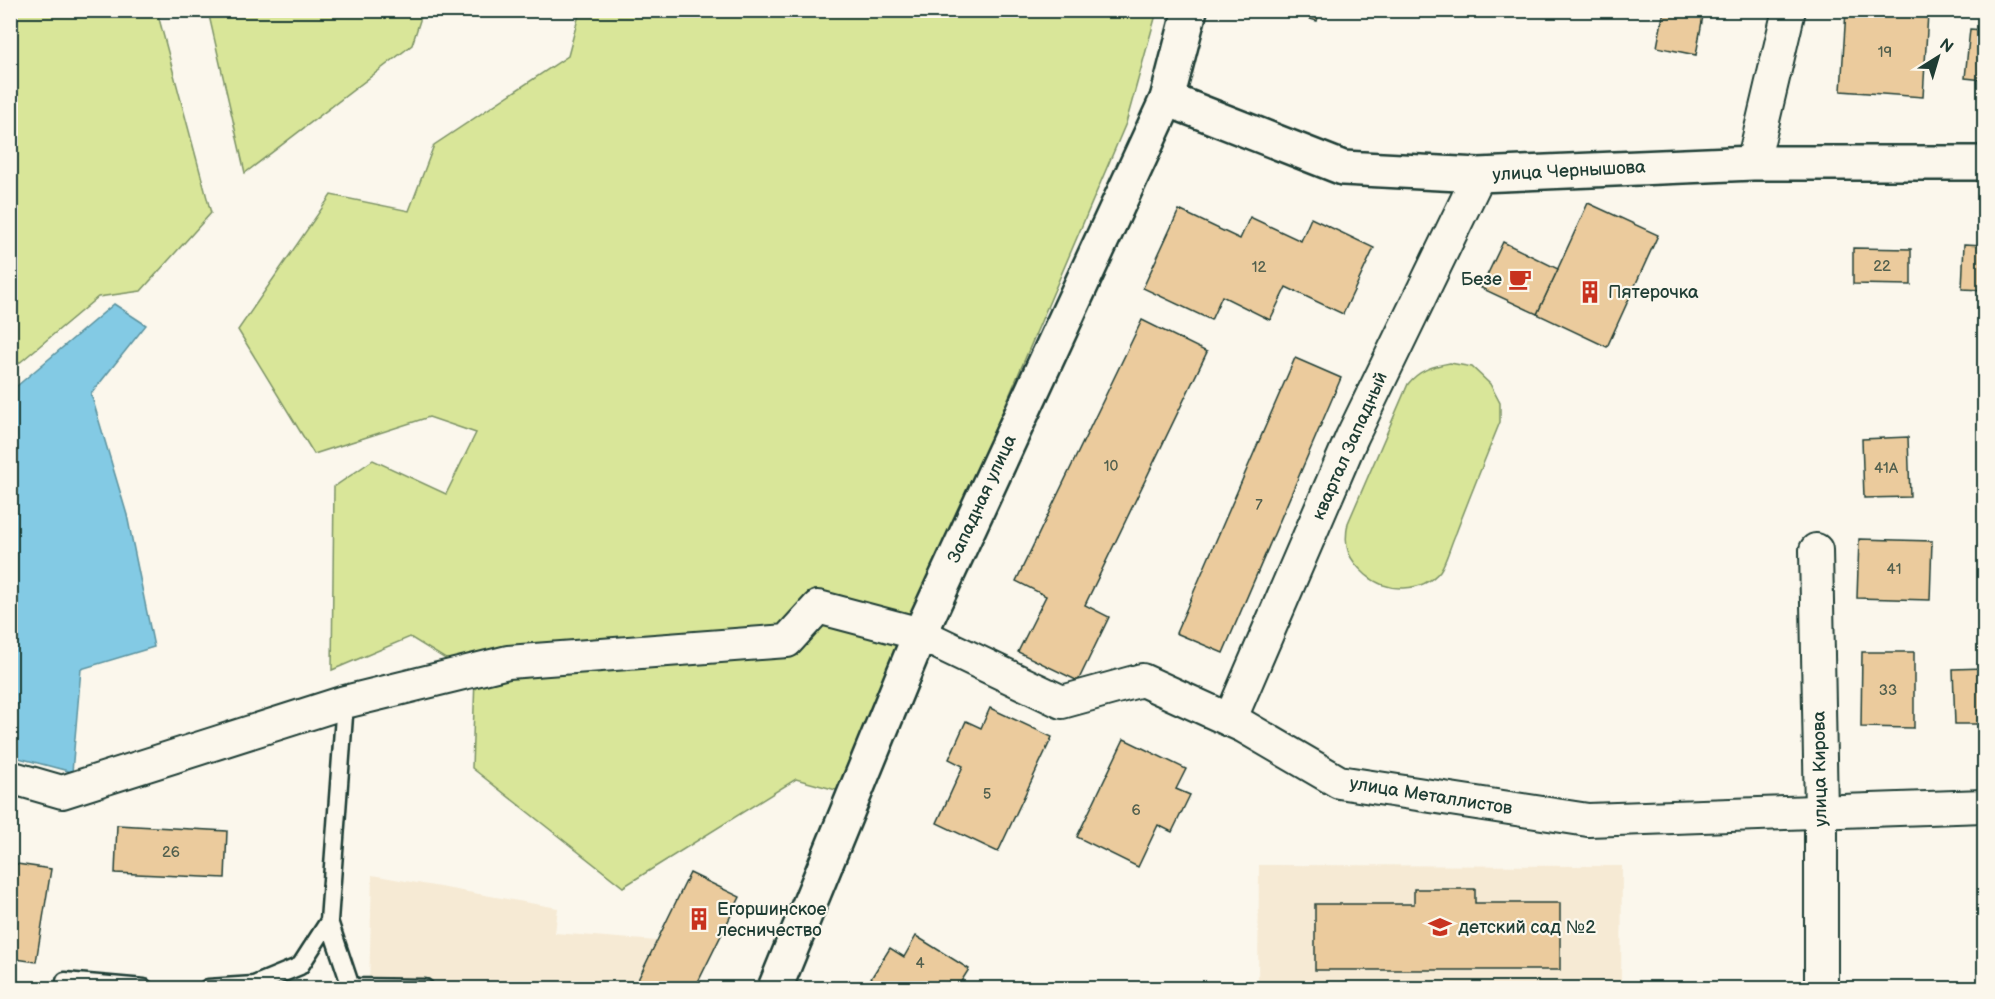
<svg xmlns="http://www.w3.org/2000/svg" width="1995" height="999" viewBox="0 0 1995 999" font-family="'Balsamiq Sans',sans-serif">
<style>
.built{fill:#f6ead4}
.green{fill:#d9e699;stroke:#7c9266;stroke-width:1.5}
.water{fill:#83cae4;stroke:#5b929e;stroke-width:1.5}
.building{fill:#ebcb9d;stroke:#1f3d34;stroke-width:1.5}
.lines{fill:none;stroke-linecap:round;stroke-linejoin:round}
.service-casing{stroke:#1f3d34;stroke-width:21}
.minor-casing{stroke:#1f3d34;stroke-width:36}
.tertiary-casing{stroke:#1f3d34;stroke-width:38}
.service{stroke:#fbf7ec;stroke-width:16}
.minor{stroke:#fbf7ec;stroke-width:32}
.tertiary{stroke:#fbf7ec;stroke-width:33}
.labels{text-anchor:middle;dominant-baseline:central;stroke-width:4.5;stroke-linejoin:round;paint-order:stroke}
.number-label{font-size:15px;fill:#52604e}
.street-label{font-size:18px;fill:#1f3d34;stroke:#fbf7ec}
.poi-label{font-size:18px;fill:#1f3d34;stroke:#fbf7ec;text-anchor:start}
</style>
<rect width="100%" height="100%" fill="#fbf7ec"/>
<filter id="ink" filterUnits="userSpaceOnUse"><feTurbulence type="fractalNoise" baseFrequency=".0167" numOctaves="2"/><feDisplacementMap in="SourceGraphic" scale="12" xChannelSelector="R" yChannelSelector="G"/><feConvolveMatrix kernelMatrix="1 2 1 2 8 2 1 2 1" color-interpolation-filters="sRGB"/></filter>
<g filter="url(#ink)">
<g class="built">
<polygon points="1259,865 1622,866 1621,988 1258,988"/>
<polygon points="690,873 740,897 696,988 369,988 372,875 558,908 555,933 657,941"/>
</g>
<g class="green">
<polygon points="11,10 157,11 211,213 141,291 98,297 11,370"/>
<polygon points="208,11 208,10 423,11 412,45 245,173"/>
<polygon points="580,11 1157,11 1126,123 840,791 796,779 623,887 472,768 475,677 410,637 332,670 334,487 373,460 446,494 476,433 429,417 314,454 238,330 331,195 409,211 434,145 568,56"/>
<path d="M 1450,363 L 1472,367 L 1490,384 L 1500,403 L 1500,422 C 1485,459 1470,496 1456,533 C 1451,543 1446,563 1440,571 C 1422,593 1387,593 1366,575 C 1348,559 1343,547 1348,523 L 1408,384 C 1419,370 1433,366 1450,363 Z"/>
</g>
<polygon class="water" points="114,304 146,325 91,394 127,515 154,647 81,669 72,772 11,756 11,391"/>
<g class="building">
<polygon points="1281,10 1320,10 1317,21"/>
<polygon points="1664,10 1704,10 1696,55 1657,47"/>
<polygon points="1846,10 1928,13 1923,97 1841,91"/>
<polygon points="1970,29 1984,30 1984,80 1965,78"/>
<polygon points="1588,203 1658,235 1607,347 1537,314"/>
<polygon points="1179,210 1240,239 1250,217 1301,241 1311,218 1374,248 1343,314 1286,287 1270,320 1222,296 1211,320 1143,288"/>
<polygon points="1503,242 1558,269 1537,314 1481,288"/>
<polygon points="1964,244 1984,245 1984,290 1962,289"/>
<polygon points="1853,248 1911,249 1911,285 1853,284"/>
<polygon points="1142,320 1207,352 1085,605 1109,617 1078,681 1018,652 1046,596 1016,581"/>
<polygon points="1295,358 1341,378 1223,653 1176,633"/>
<polygon points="1908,437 1910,497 1864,498 1862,439"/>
<polygon points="1859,539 1932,541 1930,600 1857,598"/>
<polygon points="1862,652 1914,652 1914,728 1861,727"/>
<polygon points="1984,668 1984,724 1955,724 1953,669"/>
<polygon points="990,708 1052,737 998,852 937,823 963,766 949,759 966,721 981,728"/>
<polygon points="1124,739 1186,769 1176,789 1190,795 1172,832 1158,825 1138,867 1077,837"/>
<polygon points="117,825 227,831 225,878 115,873"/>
<polygon points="10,863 51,869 36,962 10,958 12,903 10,903"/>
<polygon points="690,873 740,897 695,988 634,988"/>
<polygon points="1414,889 1475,889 1475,903 1560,903 1560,970 1315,970 1315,904 1414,904"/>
<polygon points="916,936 969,969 957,988 865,988 890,948 904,957"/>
</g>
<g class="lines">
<g class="service-casing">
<g id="service">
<polyline points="329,921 351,987 425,988"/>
<polyline points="65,981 144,988"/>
<polyline points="208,988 254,985 300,966 329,921 345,702"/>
</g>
</g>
<g class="minor-casing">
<g id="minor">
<polyline points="1753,163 1789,10"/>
<polyline points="1816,550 1821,811 1821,988"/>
<polyline points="1230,720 1352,437 1479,175"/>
<polyline points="10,777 62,792 345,702 508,662 787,641 818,607 920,634 1062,702 1142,680 1243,726 1339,782 1588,820 1984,806"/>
</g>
</g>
<g class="tertiary-casing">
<g id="tertiary">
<polyline points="1167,99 1343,168 1479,175 1753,163 1984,163"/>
<polyline points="775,988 920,634 1167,99 1190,10"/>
</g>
</g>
<use href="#service" class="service"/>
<use href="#minor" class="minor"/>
<use href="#tertiary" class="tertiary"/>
</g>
</g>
<defs>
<g id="cafe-bare" transform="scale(1.8)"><path d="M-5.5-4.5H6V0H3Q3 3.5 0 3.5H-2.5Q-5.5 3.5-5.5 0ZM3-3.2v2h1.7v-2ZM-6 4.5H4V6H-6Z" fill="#c8321e" stroke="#fbf7ec" stroke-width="2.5" paint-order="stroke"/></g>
<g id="building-bare" transform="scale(1.8)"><path d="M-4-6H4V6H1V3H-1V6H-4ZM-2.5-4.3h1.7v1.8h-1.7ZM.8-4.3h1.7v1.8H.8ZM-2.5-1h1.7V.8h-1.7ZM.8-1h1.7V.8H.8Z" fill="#c8321e" stroke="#fbf7ec" stroke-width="2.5" paint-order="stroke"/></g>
<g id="school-bare" transform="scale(1.8)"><path d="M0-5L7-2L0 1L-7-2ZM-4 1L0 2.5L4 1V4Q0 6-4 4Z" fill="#c8321e" stroke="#fbf7ec" stroke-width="2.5" paint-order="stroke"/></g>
</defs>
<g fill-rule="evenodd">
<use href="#cafe-bare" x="1520" y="279"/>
<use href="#building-bare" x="1590" y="292"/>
<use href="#building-bare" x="699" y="919"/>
<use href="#school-bare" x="1440" y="927"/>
</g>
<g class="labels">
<g class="number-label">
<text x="1885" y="52">19</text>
<text x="1882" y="266">22</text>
<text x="1259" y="267">12</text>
<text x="1111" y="466">10</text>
<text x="1886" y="468">41А</text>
<text x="1259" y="505">7</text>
<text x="1894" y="569">41</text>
<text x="1888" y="690">33</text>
<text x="987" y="794">5</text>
<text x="1136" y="810">6</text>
<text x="171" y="852">26</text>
<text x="920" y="963">4</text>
</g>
<g class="street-label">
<text transform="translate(1569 171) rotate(-3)">улица Чернышова</text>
<text transform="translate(1350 446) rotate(-66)">квартал Западный</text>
<text transform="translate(982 499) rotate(-65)">Западная улица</text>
<text transform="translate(1820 769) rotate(-91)">улица Кирова</text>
<text transform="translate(1431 796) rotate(9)">улица Металлистов</text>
</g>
<g class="poi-label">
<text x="1502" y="279" text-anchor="end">Безе</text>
<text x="1608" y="292">Пятерочка</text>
<text x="717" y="909">Егоршинское<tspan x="717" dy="21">лесничество</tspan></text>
<text x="1458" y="927">детский сад №2</text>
</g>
</g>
<rect width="1995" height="999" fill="none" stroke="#fbf7ec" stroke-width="36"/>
<rect x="18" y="18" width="1959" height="963" fill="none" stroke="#1f3d34" stroke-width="2" filter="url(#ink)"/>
<g transform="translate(1938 57) rotate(37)" stroke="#fbf7ec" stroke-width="4.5" paint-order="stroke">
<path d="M0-4.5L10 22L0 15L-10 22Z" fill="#1f3d34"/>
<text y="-9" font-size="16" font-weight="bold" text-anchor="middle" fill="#1f3d34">N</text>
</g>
</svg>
